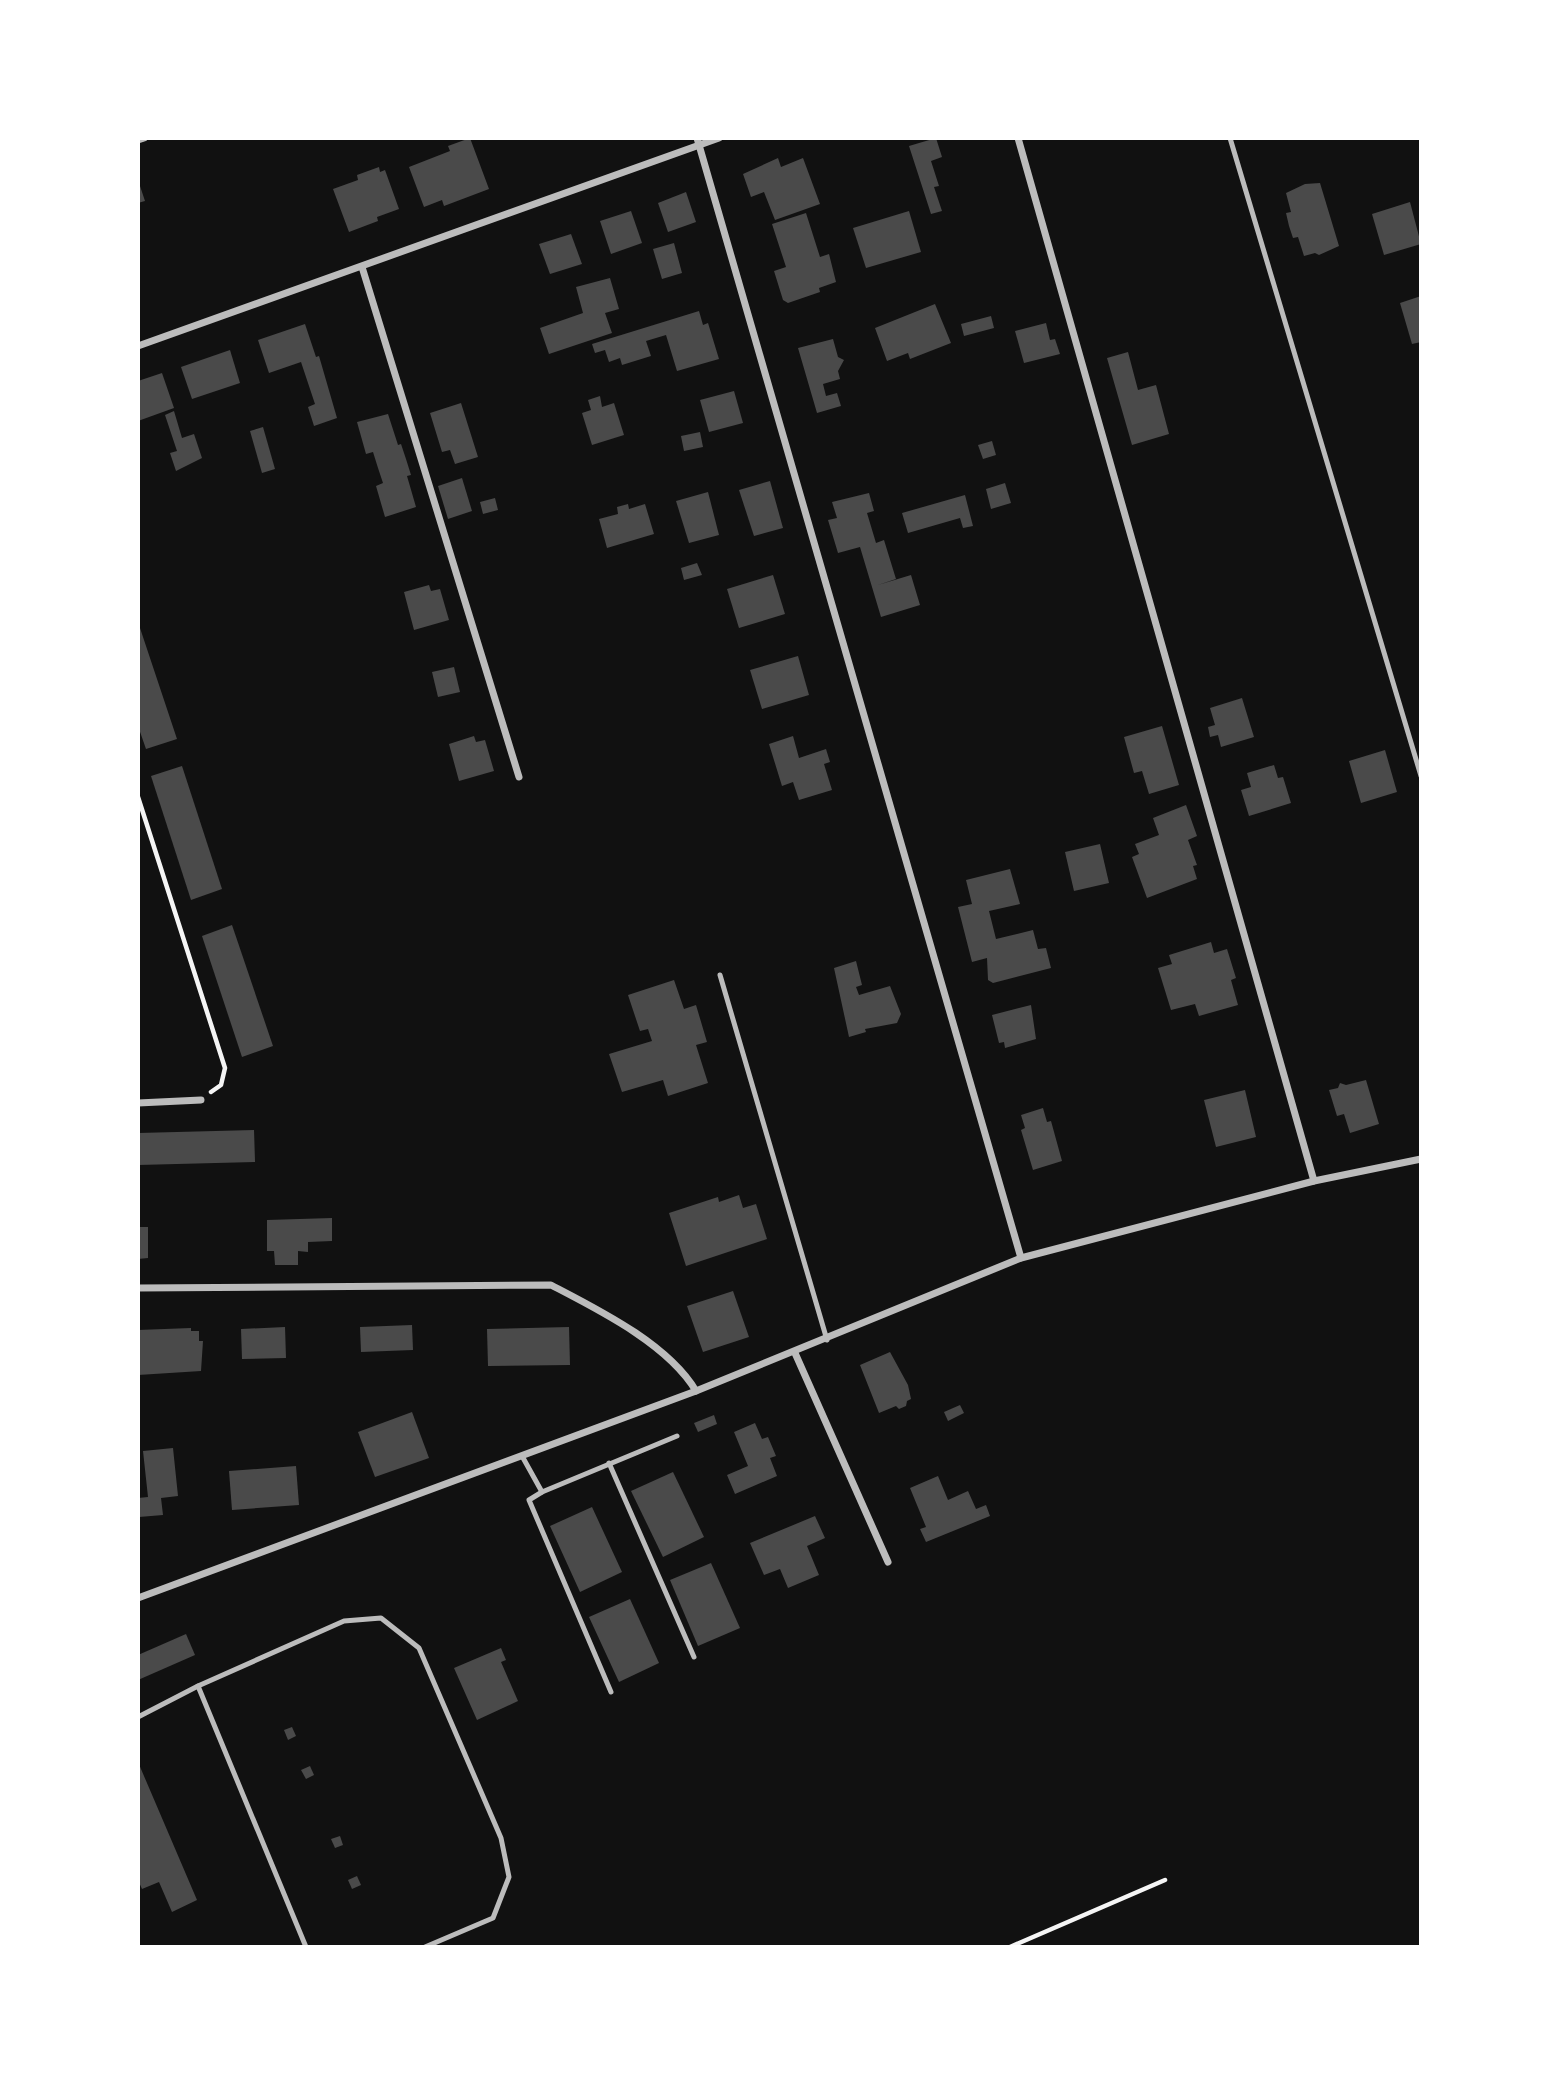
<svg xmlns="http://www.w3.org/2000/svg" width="1559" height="2085" viewBox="0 0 1559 2085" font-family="'PT Sans',sans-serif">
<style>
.building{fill:#4a4a4a}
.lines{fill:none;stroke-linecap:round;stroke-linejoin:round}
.path{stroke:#f5f5f5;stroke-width:4.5}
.service{stroke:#bcbcbc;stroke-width:5}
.minor{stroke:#bcbcbc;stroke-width:7}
</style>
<rect width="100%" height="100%" fill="#111"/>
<g class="building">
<polygon points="470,138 489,189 444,206 442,200 424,207 409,167 450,151 448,146"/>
<polygon points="936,138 942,157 931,161 939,186 934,187 942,211 931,214 909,146"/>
<polygon points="778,158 781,167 803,158 820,204 775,220 764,192 751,197 743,174"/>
<polygon points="379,167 380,172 385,170 399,209 377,217 378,221 349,232 333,189 358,180 357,175"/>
<polygon points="138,180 145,201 138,203"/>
<polygon points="1320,183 1339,246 1319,255 1315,253 1304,256 1298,237 1293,238 1289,226 1286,213 1291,212 1286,193 1305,184"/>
<polygon points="686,192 696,222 668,232 658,203"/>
<polygon points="1410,202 1421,244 1384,255 1372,214"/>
<polygon points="631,211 642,243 611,254 600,221"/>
<polygon points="909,211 921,252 866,268 853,228"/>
<polygon points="806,213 820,257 829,254 836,282 819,288 820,292 788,303 783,300 774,271 786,267 772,224"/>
<polygon points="571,234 582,264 550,274 539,244"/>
<polygon points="674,243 682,273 662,279 653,249"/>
<polygon points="610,278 619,309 605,313 612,333 549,354 540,328 583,313 576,287"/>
<polygon points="1421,296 1421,342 1412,344 1400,303"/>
<polygon points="935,304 951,343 910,359 908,353 887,361 875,328"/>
<polygon points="699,311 703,325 708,323 719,359 677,371 666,335 646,341 651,356 622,365 620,358 609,362 605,350 595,353 592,344"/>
<polygon points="991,316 994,328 964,336 961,324"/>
<polygon points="1046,323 1050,340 1055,339 1060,354 1024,363 1015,331"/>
<polygon points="305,324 316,357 319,356 337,418 314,426 308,407 315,404 301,362 269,373 258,340"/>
<polygon points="833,339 838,357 844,360 838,371 840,379 823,384 826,396 837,393 841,406 817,413 798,348"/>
<polygon points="230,350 240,383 192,399 181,367"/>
<polygon points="1128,352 1138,390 1156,385 1169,434 1132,445 1107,358"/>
<polygon points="162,373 174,408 138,421 138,381"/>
<polygon points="734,391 743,423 709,432 700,400"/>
<polygon points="600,396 602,407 614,403 624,435 592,445 582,413 591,410 588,400"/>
<polygon points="461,403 478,457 455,464 450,450 442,452 430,413"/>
<polygon points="174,411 182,438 194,434 202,458 176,471 170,453 177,451 165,415"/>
<polygon points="388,414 398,445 401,444 406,459 411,475 407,476 416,507 385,517 376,486 383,483 378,468 373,452 366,454 357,422"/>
<polygon points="263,427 275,469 262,473 250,431"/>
<polygon points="700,432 703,447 684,451 681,436"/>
<polygon points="992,441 996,455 983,459 978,445"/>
<polygon points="462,478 472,511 448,519 438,486"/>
<polygon points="770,481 783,528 754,536 739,490"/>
<polygon points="1005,483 1011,503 991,509 986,489"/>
<polygon points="708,492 719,535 689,543 676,501"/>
<polygon points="869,493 874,511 867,513 876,543 884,540 896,579 878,585 911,575 920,605 881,617 860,547 838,553 828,520 837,518 832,502"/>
<polygon points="965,495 973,526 963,528 960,518 908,533 902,513"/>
<polygon points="495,498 498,510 483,514 480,502"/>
<polygon points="628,504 629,509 645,504 654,534 607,548 599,519 618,514 617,507"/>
<polygon points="697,563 702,575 684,580 681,568"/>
<polygon points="773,575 785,614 739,628 727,589"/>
<polygon points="429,585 431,591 440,589 449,620 414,630 404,592"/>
<polygon points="138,622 177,739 146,749 138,726"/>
<polygon points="798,656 809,695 762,709 750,670"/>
<polygon points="454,667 460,692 438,697 432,672"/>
<polygon points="1242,698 1254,737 1221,747 1218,735 1210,737 1208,727 1215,725 1210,708"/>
<polygon points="1162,726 1179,785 1149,794 1142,771 1134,773 1124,737"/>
<polygon points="474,736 476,742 485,740 494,771 459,781 449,744"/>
<polygon points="793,736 799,758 826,749 830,762 824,764 832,790 799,800 793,782 782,786 769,744"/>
<polygon points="1385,750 1397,792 1361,803 1349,761"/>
<polygon points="1274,765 1278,778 1283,777 1291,803 1249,816 1241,790 1251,787 1247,773"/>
<polygon points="182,766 222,889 191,900 151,776"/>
<polygon points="1186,805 1197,836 1188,840 1197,865 1193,866 1197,879 1147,898 1132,857 1139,854 1135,844 1159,835 1153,818"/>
<polygon points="1100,844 1109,883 1074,891 1065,852"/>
<polygon points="1010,869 1020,904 989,911 996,939 1033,930 1038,949 1046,948 1051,968 993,983 988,980 987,958 972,962 958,907 972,904 966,880"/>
<polygon points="232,925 273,1046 242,1057 202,936"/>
<polygon points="1211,942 1214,953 1227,949 1236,978 1231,980 1238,1005 1199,1016 1195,1004 1171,1010 1158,968 1172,964 1169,955"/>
<polygon points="856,961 862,985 856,987 859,995 890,986 901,1014 897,1023 865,1029 866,1032 849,1037 834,968"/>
<polygon points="674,980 684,1009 696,1005 707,1042 696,1045 708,1083 668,1096 663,1080 622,1092 609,1054 652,1041 648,1029 640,1031 628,995"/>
<polygon points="1031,1005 1036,1039 1005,1048 1004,1042 999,1043 992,1015"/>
<polygon points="1366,1080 1379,1124 1350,1133 1344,1114 1337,1116 1329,1090 1338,1088 1340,1083 1346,1085"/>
<polygon points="1245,1090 1256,1137 1216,1147 1204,1100"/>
<polygon points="1043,1108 1047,1122 1051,1121 1062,1161 1033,1170 1021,1130 1025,1128 1021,1115"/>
<polygon points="254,1130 255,1162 138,1165 138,1133"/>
<polygon points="739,1195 743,1208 756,1204 767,1239 686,1266 669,1213 718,1197 719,1202"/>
<polygon points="332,1218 332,1241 308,1242 308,1252 298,1251 298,1265 275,1265 274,1251 267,1251 267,1220"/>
<polygon points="138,1227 148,1227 148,1258 138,1259"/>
<polygon points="733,1291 749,1337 703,1352 687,1306"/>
<polygon points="412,1325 413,1350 361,1352 360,1327"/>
<polygon points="285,1327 286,1358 242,1359 241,1329"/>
<polygon points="569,1327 570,1365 488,1366 487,1329"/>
<polygon points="191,1328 191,1331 199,1331 199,1341 203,1341 201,1371 138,1375 138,1330"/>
<polygon points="890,1352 908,1385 911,1399 907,1401 906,1406 899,1409 896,1406 879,1413 860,1365"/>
<polygon points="960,1405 964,1413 948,1421 944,1412"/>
<polygon points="412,1412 429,1458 375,1477 358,1432"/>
<polygon points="714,1415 717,1424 698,1432 694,1423"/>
<polygon points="755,1423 762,1439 768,1437 776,1456 770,1458 777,1476 735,1494 727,1475 748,1466 734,1432"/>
<polygon points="173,1448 178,1496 161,1498 163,1515 139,1517 138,1498 148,1497 143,1451"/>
<polygon points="296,1466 299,1505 232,1510 229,1471"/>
<polygon points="673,1472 704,1537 663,1557 631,1491"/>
<polygon points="938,1476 948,1500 968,1491 976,1509 986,1505 990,1516 926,1542 920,1529 926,1527 910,1488"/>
<polygon points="592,1507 622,1572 580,1592 550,1526"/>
<polygon points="815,1516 825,1538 807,1546 819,1575 788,1588 780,1569 764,1575 750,1543"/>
<polygon points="711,1563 740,1628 698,1646 670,1580"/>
<polygon points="630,1599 659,1663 619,1682 589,1617"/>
<polygon points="186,1634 195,1655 138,1680 138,1655"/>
<polygon points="501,1648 506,1660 501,1662 518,1701 477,1720 454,1668"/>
<polygon points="292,1727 296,1736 288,1740 284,1730"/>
<polygon points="138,1762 197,1900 172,1912 159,1882 142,1889 138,1880"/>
<polygon points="310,1766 314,1775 306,1779 301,1770"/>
<polygon points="340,1836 343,1845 335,1848 331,1839"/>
<polygon points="357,1876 361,1885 352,1889 348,1880"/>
</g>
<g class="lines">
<g class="path">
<polyline points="138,797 225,1068 221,1085 211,1092"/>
<polyline points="1010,1947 1165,1880"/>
</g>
<g class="service">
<polyline points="1230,138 1421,776"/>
<polyline points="720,975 827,1340"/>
<polyline points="522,1456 542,1492 677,1436"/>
<polyline points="609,1463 694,1657"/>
<polyline points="542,1492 529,1500 611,1692"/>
<polyline points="198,1686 306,1947"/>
<polyline points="138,1717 198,1686 344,1621 381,1618 419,1648 501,1838 509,1877 493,1918 425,1947"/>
</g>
<g class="minor">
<polyline points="697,138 1021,1258"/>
<polyline points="1018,138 1314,1181"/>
<polyline points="138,140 144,138"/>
<polyline points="362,267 519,777"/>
<polyline points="138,346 719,138"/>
<polyline points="138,1103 201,1100"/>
<path d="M 138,1288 L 551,1285 C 599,1310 668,1344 696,1391"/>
<polyline points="795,1353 888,1562"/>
<polyline points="138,1598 696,1391 1021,1258 1314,1181 1421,1159"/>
</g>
</g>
<rect width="1559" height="2085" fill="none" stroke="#ffffff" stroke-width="280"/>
</svg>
